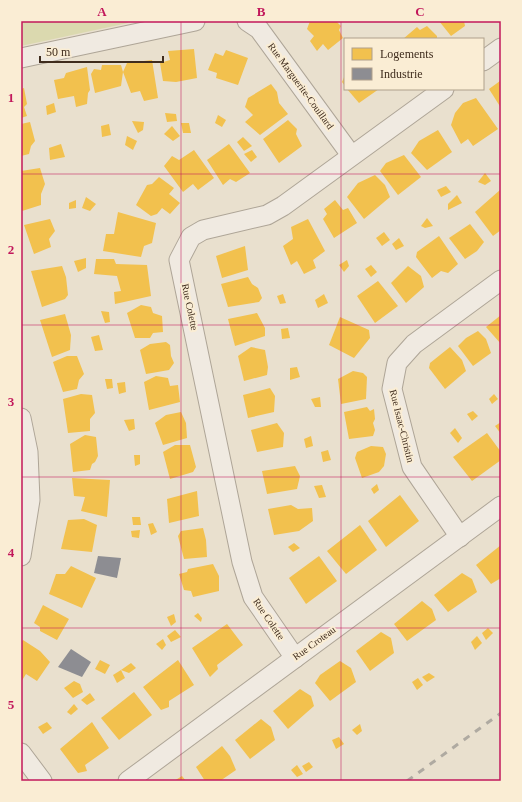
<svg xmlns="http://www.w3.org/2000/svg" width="522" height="802" viewBox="0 0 522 802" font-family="'Times New Roman',serif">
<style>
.green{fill:#dbd9af}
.homes{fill:#f2c14e}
.industry{fill:#8d8d92}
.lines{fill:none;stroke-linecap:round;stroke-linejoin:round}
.minor-casing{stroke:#aea597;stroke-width:21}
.minor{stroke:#f0eae1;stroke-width:19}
.rail{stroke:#afaaa1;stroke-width:3;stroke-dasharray:7 7;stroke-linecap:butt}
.grid{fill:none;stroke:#c2185b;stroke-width:1;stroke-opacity:0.55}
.labels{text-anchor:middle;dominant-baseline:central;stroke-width:4;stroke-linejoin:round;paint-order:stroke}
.street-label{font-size:10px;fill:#3f2c1d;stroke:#faedd4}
.neatline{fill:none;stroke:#c2185b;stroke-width:1.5}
.grid-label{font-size:13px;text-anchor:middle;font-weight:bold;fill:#c2185b}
</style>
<rect width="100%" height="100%" fill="#e9e0ce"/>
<polygon class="green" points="21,21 127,21 128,23 21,46"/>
<g class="homes">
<polygon points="310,21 336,21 341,26 339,30 343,38 328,50 323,44 317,51 310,41 314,36 307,29"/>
<polygon points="439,21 464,21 465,26 451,36"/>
<polygon points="427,26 437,36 437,39 403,39 417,27 420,30"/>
<polygon points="194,49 197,78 176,82 163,81 160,63 170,60 168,51"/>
<polygon points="226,50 248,58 238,85 216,78 217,73 208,70 215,53 223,56"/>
<polygon points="152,60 158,98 144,101 140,91 131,93 123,72 127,63"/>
<polygon points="102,65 121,65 123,72 121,86 95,93 91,74 94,69 101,70"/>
<polygon points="87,67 90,90 88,93 87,104 76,107 74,96 58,99 54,80 64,78 66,73"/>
<polygon points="345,75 345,86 342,82"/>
<polygon points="500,81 501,82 501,108 489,89"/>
<polygon points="271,84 277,92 279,103 288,114 260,135 245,122 253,115 245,107 248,98"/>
<polygon points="24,88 27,104 24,107 27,116 21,118 21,89"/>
<polygon points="347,89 379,89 359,103"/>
<polygon points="476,98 498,129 473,146 468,139 461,144 451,125 455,113 463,103"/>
<polygon points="54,103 56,112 47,115 46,106"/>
<polygon points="165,113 176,114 177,121 167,122"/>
<polygon points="218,115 226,120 222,127 215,123"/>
<polygon points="288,120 297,129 296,134 302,146 279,163 263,139"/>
<polygon points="132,121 144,122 143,130 138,133"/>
<polygon points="30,122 35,141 31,146 29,154 21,156 21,124"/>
<polygon points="181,123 189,123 191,133 183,133"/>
<polygon points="109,124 111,135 102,137 101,126"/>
<polygon points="172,126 180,136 173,141 164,134"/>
<polygon points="438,130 452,152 427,170 411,153 419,141"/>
<polygon points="127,136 137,141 133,150 125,145"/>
<polygon points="243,137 252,146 244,151 237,142"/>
<polygon points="61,144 65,157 50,160 49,148"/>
<polygon points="229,144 250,173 236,182 230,179 223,185 207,160"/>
<polygon points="194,150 214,178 198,190 193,184 183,192 164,166 172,156 179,160"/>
<polygon points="252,150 257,157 251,162 244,154"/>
<polygon points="404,155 421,177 398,195 380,171 386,163"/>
<polygon points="40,168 45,184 41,194 41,205 22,211 21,171"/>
<polygon points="485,173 491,181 485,185 478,182"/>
<polygon points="375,175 385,185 390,197 364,219 347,197 358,183"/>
<polygon points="159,177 174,188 169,194 180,203 170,214 162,208 157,214 151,216 136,205 147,185 152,184"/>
<polygon points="446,186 451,192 441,197 437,190"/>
<polygon points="500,190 501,230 493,236 475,212"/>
<polygon points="457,195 462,203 448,210 448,204"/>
<polygon points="86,197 96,204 90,211 82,208"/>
<polygon points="76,200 76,208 69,209 69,203"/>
<polygon points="335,200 343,210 348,208 357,223 334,238 323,219 327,214 324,209"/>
<polygon points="118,212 156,223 152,243 144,246 141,257 103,251 106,234 114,234"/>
<polygon points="427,218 433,226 425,228 421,226"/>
<polygon points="50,219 55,231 49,239 51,247 34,254 24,225"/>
<polygon points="308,219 325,251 313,260 316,268 304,274 297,261 291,265 283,246 293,239 291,227"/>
<polygon points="470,224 484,242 477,251 465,259 449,238"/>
<polygon points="384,232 390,240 382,246 376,238"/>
<polygon points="439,236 458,264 448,273 441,271 432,278 416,257 417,252"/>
<polygon points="399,238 404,246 396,250 392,244"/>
<polygon points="245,246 248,270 222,278 216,256"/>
<polygon points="86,258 86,268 78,272 74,261"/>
<polygon points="96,259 114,259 116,264 147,265 151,296 115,304 114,292 121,291 117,276 94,274"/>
<polygon points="347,260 349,266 344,272 339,265"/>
<polygon points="371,265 377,272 371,277 365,269"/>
<polygon points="62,266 66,277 68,295 65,299 42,307 31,271"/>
<polygon points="408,266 421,276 424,287 406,303 391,283"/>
<polygon points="248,277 252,284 258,288 262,298 259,302 228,307 221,284"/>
<polygon points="378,281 398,306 375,323 357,296"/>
<polygon points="283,294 286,303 280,304 277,296"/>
<polygon points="324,294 328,303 318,308 315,300"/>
<polygon points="141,305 151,307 153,313 162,316 163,332 153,333 150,338 135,338 127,313"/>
<polygon points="101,311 109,312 110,322 105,323"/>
<polygon points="257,313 265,328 265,336 235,346 228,319"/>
<polygon points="65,314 71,335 70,350 52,357 40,320"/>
<polygon points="501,315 501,344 486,327"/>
<polygon points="340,317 369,330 370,338 354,358 329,345"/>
<polygon points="288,328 290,338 282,339 281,329"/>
<polygon points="478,331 486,339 491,353 473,366 458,346 466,338"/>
<polygon points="99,335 103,350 95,351 91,337"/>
<polygon points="166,342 170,345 171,356 174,363 169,370 146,374 140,350 150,344"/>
<polygon points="251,347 265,350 268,367 267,375 244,381 238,356"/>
<polygon points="450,347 462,360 466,371 445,389 429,368 430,363"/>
<polygon points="67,356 77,356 84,374 79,380 77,389 63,392 53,362"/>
<polygon points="297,367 300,377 290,380 290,368"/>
<polygon points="353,371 363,373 367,377 366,399 341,404 338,379"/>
<polygon points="156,376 168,378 170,386 178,385 180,402 149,410 144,382"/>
<polygon points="105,379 112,379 113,388 107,389"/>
<polygon points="125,382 126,392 119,394 117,383"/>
<polygon points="270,388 275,396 274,412 248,418 243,395"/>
<polygon points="81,394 92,395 95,413 90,419 90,431 68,433 63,399"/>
<polygon points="494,394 498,399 492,404 489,399"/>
<polygon points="320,397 321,407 315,407 311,399"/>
<polygon points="367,407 370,411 374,409 375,419 373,423 375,430 373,436 349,439 344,412"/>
<polygon points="473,411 478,416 472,421 467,414"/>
<polygon points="181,412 186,423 187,438 163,445 155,423 166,415"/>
<polygon points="134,419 135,429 129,431 124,420"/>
<polygon points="501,422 501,434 495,426"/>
<polygon points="277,423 284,433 283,447 257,452 251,430"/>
<polygon points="455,428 462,438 458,443 450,433"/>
<polygon points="487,433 501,452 501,460 472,481 453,457"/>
<polygon points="85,435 96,437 98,456 95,462 92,464 90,470 73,472 70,444"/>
<polygon points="311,436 313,446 306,448 304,439"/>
<polygon points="175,445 190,445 196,467 193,472 170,479 163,452"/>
<polygon points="371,446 383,447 386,454 384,466 379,472 362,478 355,458 357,452"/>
<polygon points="328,450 331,460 323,462 321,452"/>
<polygon points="134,455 140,455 140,464 135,466"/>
<polygon points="295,466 300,476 297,489 267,494 262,471"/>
<polygon points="72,478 110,480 107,517 81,511 85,497 74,496"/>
<polygon points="377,484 379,490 374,494 371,489"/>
<polygon points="322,485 326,497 319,498 314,486"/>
<polygon points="197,491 199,516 169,523 167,499"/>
<polygon points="400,495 419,521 386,547 368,521"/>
<polygon points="291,505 298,509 312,508 313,521 299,531 274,535 268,509"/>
<polygon points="132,517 140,517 141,525 133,525"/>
<polygon points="84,519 97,525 92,552 61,549 68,520"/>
<polygon points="153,523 157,532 151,535 148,524"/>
<polygon points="360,525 377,550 346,574 327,551"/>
<polygon points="203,528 206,540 207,557 184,559 178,536 181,531"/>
<polygon points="140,530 139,538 132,537 131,531"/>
<polygon points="294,543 300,548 293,552 288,547"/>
<polygon points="501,545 501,578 491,584 476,565"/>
<polygon points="319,556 337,581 306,604 289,578"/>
<polygon points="213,564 219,576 219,591 193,597 191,591 184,590 179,574 187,572 188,569"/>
<polygon points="71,566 96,578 82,608 49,594 56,574 65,574"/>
<polygon points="462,573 472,579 477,592 448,612 434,595"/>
<polygon points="422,601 432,609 436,620 407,641 394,624"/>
<polygon points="43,605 69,619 57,640 40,631 40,627 34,623"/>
<polygon points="198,613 202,618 201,622 194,616"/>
<polygon points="174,614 176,622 171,626 167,617"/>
<polygon points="227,624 243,645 217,665 218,669 210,677 192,648"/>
<polygon points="488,628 493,633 486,640 482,633"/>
<polygon points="175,630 181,637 171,642 167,636"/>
<polygon points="381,632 391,638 394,653 370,671 356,651"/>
<polygon points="477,636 482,643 475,650 471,642"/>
<polygon points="163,639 166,645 162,650 156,644"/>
<polygon points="23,640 40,651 50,662 37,681 26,674 21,682 21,643"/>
<polygon points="100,660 110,665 105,674 95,669"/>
<polygon points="178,660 194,685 169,701 169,707 161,710 143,687"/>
<polygon points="340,661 351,668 356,682 330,701 315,683 320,675"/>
<polygon points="131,663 136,668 129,673 121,670"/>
<polygon points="121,670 125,678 117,683 113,675"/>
<polygon points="429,673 435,677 427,682 422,677"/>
<polygon points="418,678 423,685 417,690 412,682"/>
<polygon points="74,681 80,684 83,692 73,698 64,688"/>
<polygon points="300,689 311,696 314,706 288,729 273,711"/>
<polygon points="134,692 152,715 119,740 101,718"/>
<polygon points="90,693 95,700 87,705 81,700"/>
<polygon points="74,704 78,709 71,715 67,712"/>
<polygon points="261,719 271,727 275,740 250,759 235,740"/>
<polygon points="47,722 52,728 43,734 38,727"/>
<polygon points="92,722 109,748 85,765 87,771 78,773 60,749"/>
<polygon points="360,724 362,731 357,735 352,730"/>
<polygon points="339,737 344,744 336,749 332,740"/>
<polygon points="222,746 230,756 236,770 220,781 205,781 196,767"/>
<polygon points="309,762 313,767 306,772 302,766"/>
<polygon points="297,765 303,774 297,777 291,770"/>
<polygon points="182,776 186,781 174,781"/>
</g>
<g class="industry">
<polygon points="98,556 121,558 117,578 94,573"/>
<polygon points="71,649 91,662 82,677 58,667"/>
</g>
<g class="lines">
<g class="minor-casing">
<g id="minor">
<polyline points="247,21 259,29 351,155"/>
<polyline points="21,58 195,21"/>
<polyline points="483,61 501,48"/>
<polyline points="21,418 28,452 30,500 21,556"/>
<polyline points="460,537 412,467 392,389 397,363 414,344 501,280"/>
<polyline points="295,658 253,597 242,562 179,260 191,237 203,230 267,215 283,206 444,89"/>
<polyline points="21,753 42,781"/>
<polyline points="128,781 501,506"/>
</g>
</g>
<use href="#minor" class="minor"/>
<polyline class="rail" points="407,781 501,713"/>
</g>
<path class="grid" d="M 181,21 L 181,781M 341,21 L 341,781M 21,174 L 501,174M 21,325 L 501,325M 21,477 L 501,477M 21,628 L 501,628"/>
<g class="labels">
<g class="street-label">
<text transform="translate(301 86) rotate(54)">Rue Marguerite-Couillard</text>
<text transform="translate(190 307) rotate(78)">Rue Colette</text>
<text transform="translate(402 426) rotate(76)">Rue Isaac-Christin</text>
<text transform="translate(269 619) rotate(56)">Rue Colette</text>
<text transform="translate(314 643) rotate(-36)">Rue Croteau</text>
</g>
</g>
<rect width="522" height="802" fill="none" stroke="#faedd4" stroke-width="44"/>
<rect x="344" y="38" width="140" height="52" fill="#faedd4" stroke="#afa08b"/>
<rect x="352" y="48" width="20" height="12" fill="#f2c14e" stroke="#afa08b"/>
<text x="380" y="58" font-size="12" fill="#3f2c1d">Logements</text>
<rect x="352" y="68" width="20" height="12" fill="#8d8d92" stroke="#afa08b"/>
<text x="380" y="78" font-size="12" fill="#3f2c1d">Industrie</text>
<path d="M40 56v6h123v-6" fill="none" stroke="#3f2c1d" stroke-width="2"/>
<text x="46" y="56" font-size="12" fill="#3f2c1d" stroke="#faedd4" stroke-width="3" paint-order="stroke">50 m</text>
<rect x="22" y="22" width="478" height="758" class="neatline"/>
<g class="grid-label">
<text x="102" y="16">A</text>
<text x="261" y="16">B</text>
<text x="420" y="16">C</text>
<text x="11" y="102">1</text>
<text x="11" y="254">2</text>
<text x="11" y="406">3</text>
<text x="11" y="557">4</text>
<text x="11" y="709">5</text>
</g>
</svg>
